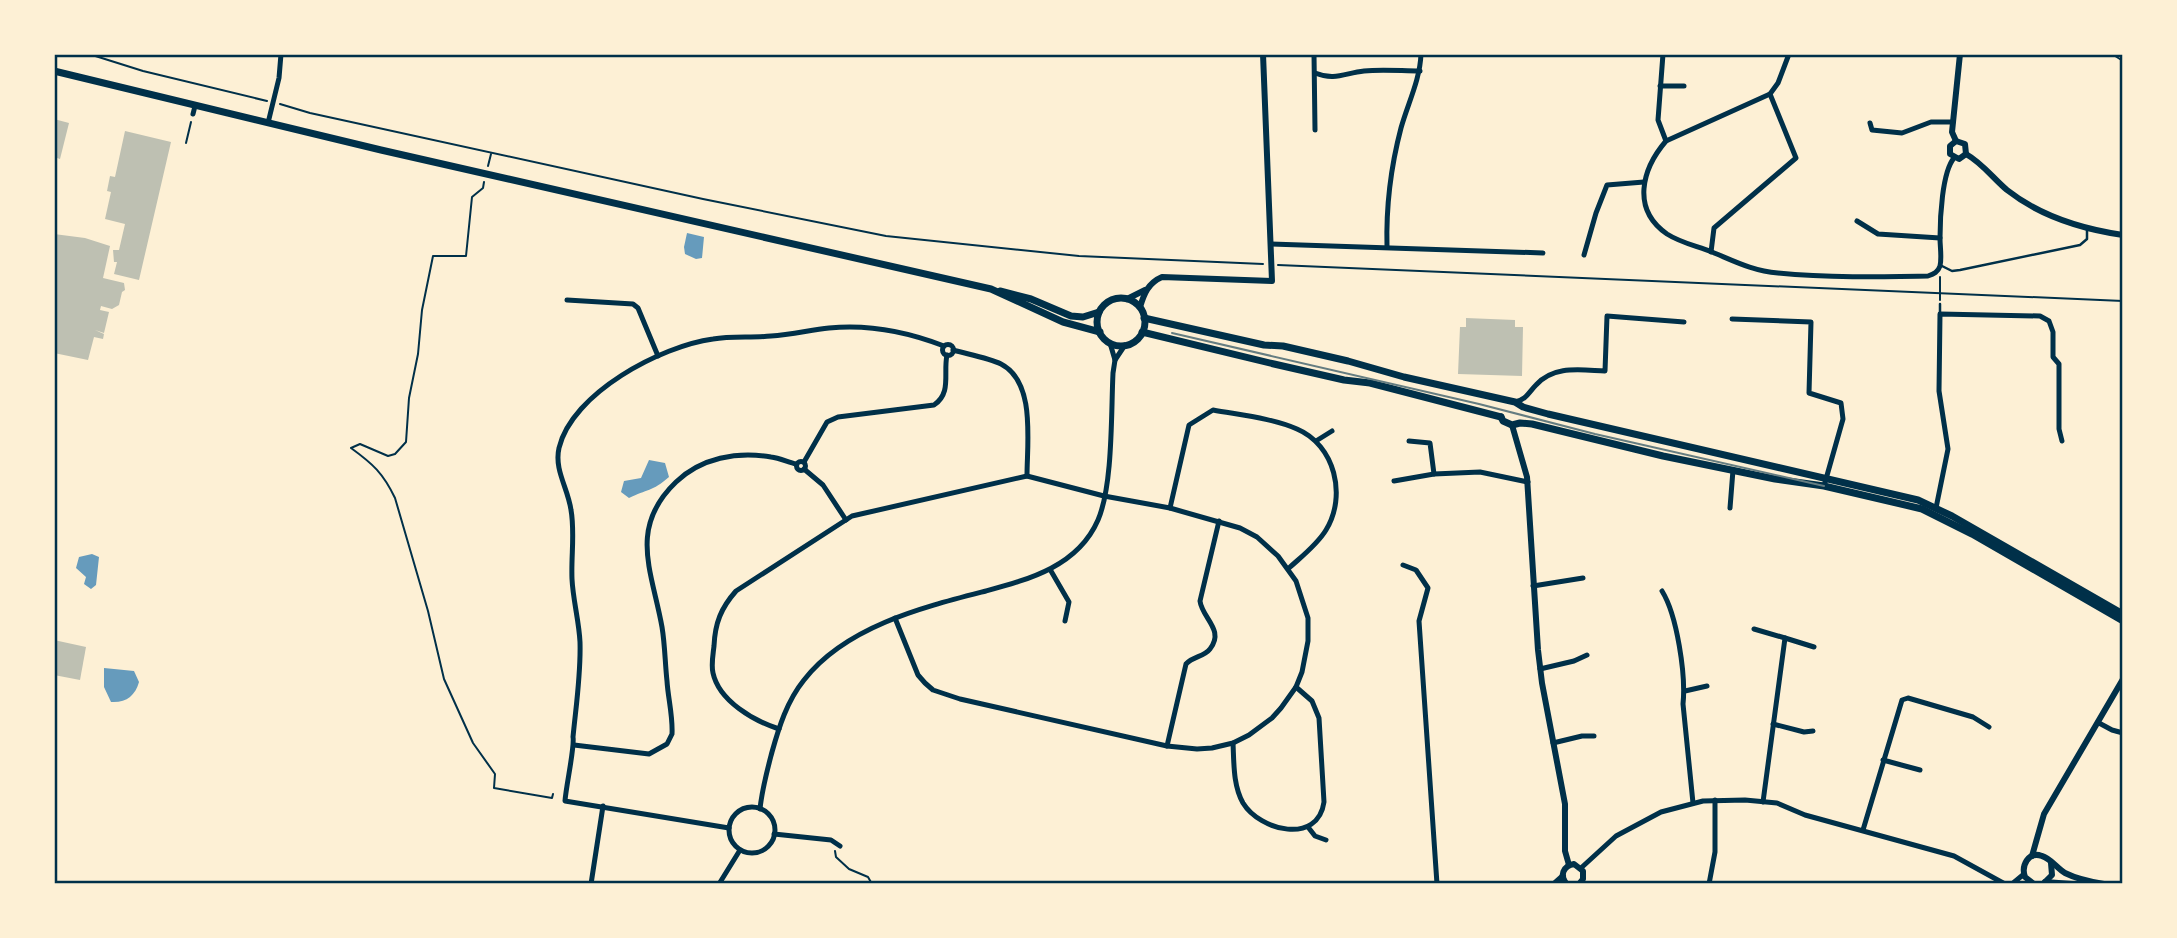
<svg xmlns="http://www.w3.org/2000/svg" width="2177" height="938" viewBox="0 0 2177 938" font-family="Lato,sans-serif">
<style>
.water{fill:#669bbc}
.building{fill:#bec0b2}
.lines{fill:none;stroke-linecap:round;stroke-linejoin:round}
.path{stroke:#003049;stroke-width:2}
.service{stroke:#003049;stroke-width:2.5}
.minor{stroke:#003049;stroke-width:5}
.tertiary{stroke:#003049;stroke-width:6}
.secondary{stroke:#003049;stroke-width:7}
.tram{stroke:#657d81;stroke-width:2}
.neatline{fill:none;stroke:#003049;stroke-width:2.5}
</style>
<rect width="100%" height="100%" fill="#fdf0d5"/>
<g class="water">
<polygon points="687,233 704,237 702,258 696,259 685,254 684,247"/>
<path d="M 649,460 L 665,463 L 669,477 C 652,492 647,489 629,498 L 621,492 L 624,481 L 641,478 Z"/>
<polygon points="92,554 99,557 96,585 91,589 84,584 86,577 76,568 79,557"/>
<path d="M 104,668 L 134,671 L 139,682 C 135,696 126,703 111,702 L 104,687 Z"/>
</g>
<g class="building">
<polygon points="54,119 69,123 60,159 54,157"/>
<polygon points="125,131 171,142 139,280 114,274 117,262 114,262 113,250 119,250 125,224 105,219 111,192 107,191 110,176 115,177"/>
<polygon points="54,234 85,238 110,246 103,278 124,283 125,290 122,292 119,305 112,309 101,306 100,310 109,312 104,333 95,330 104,334 103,339 94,337 88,360 54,353"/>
<polygon points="1466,318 1515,320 1515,327 1523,327 1522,376 1458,374 1460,327 1466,327"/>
<polygon points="54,640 86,647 80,680 54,675"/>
</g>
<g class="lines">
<g class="path">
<polyline points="89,54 143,71 267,101"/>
<polyline points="2112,54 2123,61"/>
<polyline points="280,104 310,113 703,199 886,236 1079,256 1263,264"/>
<polyline points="186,143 191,122"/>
<polyline points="488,166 491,154"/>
<path d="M 484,182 L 483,188 L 472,197 L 466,256 L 433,256 L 422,310 L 418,354 L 409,398 L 406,442 L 395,454 L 388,456 L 360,444 L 351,448 C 373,464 383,473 395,498 L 428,611 L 444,679 L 473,743 L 495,774 L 494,788 L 552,798 L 553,794"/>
<polyline points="1278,265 2123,301"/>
<polyline points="1940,300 1940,277"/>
<polyline points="835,851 836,857 849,869 868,877 872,884"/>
</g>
<g class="service">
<polyline points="1942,266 1952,271 1960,270 2080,245 2087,239 2087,229"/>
<polyline points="1940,304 1940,314"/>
</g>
<g class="minor">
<polyline points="1314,54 1315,130"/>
<polyline points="1663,54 1658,120 1666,141"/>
<path d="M 1789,54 L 1778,83 L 1770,94 L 1666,141 C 1642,169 1631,209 1667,234 C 1681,243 1697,246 1712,252 C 1734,261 1753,271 1778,273 C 1827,278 1878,277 1928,276 C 1934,274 1938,272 1940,266 C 1942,258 1940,247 1940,238 C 1940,219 1942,172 1954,158"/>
<path d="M 1315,73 C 1335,81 1345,73 1364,71 C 1382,69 1402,71 1420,71"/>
<polyline points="1660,86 1684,86"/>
<polyline points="193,114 195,106"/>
<polyline points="268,123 279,78 281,54"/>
<polyline points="1870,123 1872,130 1902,133 1931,122 1953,122"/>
<polyline points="1857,221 1878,234 1940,238"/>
<polyline points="1271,244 1543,253"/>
<path d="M 1387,247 C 1386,208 1391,166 1401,128 C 1408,103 1420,80 1421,54"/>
<polyline points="1711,252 1714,228 1796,158 1770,94"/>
<polyline points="1584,255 1596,213 1607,185 1644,182"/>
<polyline points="567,300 633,304 638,308 658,356"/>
<polyline points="1732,319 1811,322 1809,393 1841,403 1843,419 1824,486"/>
<polyline points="1110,343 1115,360"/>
<circle cx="948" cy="350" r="5.5"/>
<path d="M 953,350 C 967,354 989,358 1001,364 C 1036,382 1027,442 1027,476"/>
<path d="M 1515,402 C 1527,399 1528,393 1536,385 C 1554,365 1580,370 1605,371 L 1607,316 L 1684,322"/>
<polyline points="1316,441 1332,431"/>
<polyline points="1409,441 1430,443 1434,474 1480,472 1528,482"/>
<circle cx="801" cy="466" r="4.5"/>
<path d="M 804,462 L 827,422 L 838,417 L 934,405 C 952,393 943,373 947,355"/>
<polyline points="804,469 823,485 846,520"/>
<polyline points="1394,481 1434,474"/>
<path d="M 1170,508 L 1189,425 L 1213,410 C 1240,415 1272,418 1297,429 C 1335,445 1347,496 1326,530 C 1317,545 1301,557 1289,568"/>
<polyline points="1730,508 1733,470"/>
<polyline points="1936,508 1948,449 1939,391 1940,314 2040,316 2049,321 2053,332 2053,357 2059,364 2059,429 2062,441"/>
<polyline points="1403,565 1416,570 1428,588 1419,621 1437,884"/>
<polyline points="1051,571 1069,602 1065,621"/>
<polyline points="1533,586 1583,578"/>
<path d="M 1662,591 C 1677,615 1686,675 1683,704 L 1693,803"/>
<polyline points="1754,629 1785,638 1763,802"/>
<polyline points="1785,638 1814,647"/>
<polyline points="1540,669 1574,661 1587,655"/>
<polyline points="1685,691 1707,686"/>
<polyline points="2099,723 2112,730 2123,733"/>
<polyline points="1773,724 1804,732 1813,731"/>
<path d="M 779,729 C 754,721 719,701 713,673 C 711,665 713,655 714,646 C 715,623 721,608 736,591 L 852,516 L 1027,476 L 1104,496 L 1170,508 L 1240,528 L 1257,537 L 1278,556 L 1296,581 L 1308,618 L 1308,641 L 1302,672 L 1296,687 L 1281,708 L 1272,718 L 1249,735 L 1233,743 L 1212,748 L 1197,749 L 1167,746 L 960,699 L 933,690 L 925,683 L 918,675 L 895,618"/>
<path d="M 1233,743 C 1234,763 1233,785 1243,803 C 1260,831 1318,845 1324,802 L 1319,718 L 1312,701 L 1296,687"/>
<polyline points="1553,743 1582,736 1594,736"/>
<path d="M 574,745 L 649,754 L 667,744 L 672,734 C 673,716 668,698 667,681 C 665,663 665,645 662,627 C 652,571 628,528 676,482 C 701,458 737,451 771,457 C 779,458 788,462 796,464"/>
<path d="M 1167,746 L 1186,664 C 1193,656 1204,657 1210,649 C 1225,630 1202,618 1200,601 L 1219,521"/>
<polyline points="1883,760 1920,770"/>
<circle cx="752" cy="830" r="23"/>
<path d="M 760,809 C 762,789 767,771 772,752 C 779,727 787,701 804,680 C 846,626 924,607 986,591 C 1030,579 1078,566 1098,520 C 1113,485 1111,414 1113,373 L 1115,360 L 1125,345"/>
<polyline points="1308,827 1315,836 1326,840"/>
<path d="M 729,828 L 565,801 C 566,786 575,746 573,737 C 576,706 581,674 580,642 C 579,621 573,600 572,579 C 571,556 575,532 571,510 C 568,488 554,470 559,448 C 572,393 661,346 713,339 C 732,336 752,338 771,336 C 791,335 810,330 829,328 C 869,324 908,332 944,346"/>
<polyline points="1863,830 1902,700 1908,698 1973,717 1989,727"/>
<polyline points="774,834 831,840 840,846"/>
<polyline points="1581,868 1616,836 1661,812 1703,801 1745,800 1777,803 1805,815 1954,856 2005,884"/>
<polyline points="591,884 603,806"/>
<polyline points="719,884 740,850"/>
<polyline points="1709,884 1715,852 1715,800"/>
<polyline points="2012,884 2024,874"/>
</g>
<g class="tertiary">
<polyline points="1956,141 1952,132 1960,54"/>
<polyline points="1956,141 1950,146 1950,154 1959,159 1966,154"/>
<polyline points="1956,141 1965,144 1966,154"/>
<path d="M 1966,154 C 1982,163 1993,178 2007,190 C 2040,216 2082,229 2123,235"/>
<polyline points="1127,299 1145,290"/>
<path d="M 1140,307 C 1144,294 1148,283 1162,277 L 1272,281 L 1263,54"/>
<polyline points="1512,425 1527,477 1538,650 1542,683 1565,804 1565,851 1569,865"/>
<polyline points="2032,856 2044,814 2123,679"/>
<polyline points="2045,882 2072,884"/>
<polyline points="2045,882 2052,875 2051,863"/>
<polyline points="1554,884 1563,876"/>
<path d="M 1567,884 C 1559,876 1563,866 1574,864 L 1583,871 L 1583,879 L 1579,884"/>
<path d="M 2034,884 L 2025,877 C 2021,866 2028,851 2042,856 C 2050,858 2057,868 2065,873 C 2077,879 2091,882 2104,884"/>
</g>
<g class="secondary">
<polyline points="54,71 381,150 991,289 1063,322 1100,332"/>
<polyline points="1000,291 1031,299 1071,316 1083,317 1099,312"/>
<circle cx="1121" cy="322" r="24"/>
<polyline points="1144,318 1264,345 1283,346 1348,361 1404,377 1515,402 1523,407 1548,414 1918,500 1952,516 2123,614"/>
<polyline points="1142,332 1274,364 1344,380 1370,383 1501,417"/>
<polyline points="1501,417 1503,421 1512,425 1520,423 1532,424 1663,456 1775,479 1824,486 1922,509 1972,534 2123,621"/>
</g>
<polyline class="tram" points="1172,333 1479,404 1595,434 1824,486"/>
</g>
<rect width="2177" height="938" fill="none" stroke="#fdf0d5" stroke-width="112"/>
<rect x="56" y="56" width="2065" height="826" class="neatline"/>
</svg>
